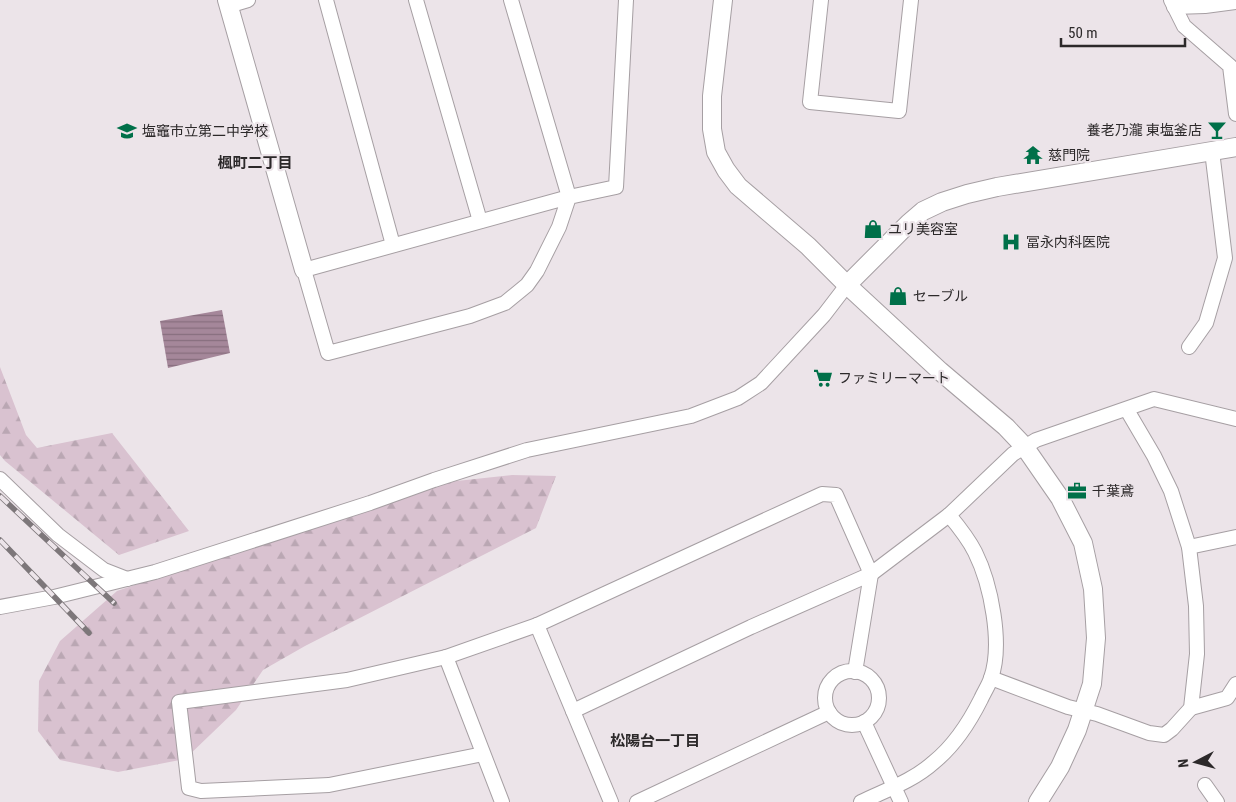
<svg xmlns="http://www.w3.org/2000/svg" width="1236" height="802" viewBox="0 0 1236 802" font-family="'Roboto Condensed','Noto Sans JP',sans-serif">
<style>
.forest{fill:url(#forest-firs)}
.water{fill:url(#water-rules)}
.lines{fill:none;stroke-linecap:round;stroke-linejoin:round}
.minor-casing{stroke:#a69fa3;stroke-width:16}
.tertiary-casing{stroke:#a69fa3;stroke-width:20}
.minor{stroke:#fff;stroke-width:14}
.tertiary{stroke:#fff;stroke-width:18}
.rail-casing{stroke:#7d777a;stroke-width:5.5}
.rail{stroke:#ece4e9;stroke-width:4;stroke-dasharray:11;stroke-linecap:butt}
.labels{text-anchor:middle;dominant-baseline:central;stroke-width:4.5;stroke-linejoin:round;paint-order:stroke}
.poi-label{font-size:14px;fill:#2c292a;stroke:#ece4e9;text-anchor:start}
.neighbourhood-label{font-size:15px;font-weight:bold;fill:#2c292a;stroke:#ece4e9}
</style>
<defs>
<pattern id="forest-firs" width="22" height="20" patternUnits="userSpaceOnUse" patternTransform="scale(1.25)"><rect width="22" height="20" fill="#d9c2d0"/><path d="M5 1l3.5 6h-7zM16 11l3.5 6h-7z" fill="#baa7b3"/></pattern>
<pattern id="water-rules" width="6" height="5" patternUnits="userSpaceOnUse" patternTransform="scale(1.25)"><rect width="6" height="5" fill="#a5879a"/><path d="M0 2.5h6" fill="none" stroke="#876e7e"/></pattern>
</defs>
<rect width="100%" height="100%" fill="#ece4e9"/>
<g class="forest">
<polygon points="0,367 26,435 37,448 112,433 189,531 119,555 5,461 0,455"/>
<polygon points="512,475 556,476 536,528 305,646 263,670 236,710 185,759 118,772 60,760 38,731 39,681 60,641 117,591 438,483"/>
</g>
<polygon class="water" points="222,310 230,353 168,368 160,321"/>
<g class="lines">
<g class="minor-casing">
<g id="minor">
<polyline points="326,0 393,245"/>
<polyline points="416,0 480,221"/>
<polyline points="511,0 569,197 559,227 537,271 527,285 505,303 470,316 328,353 304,270 569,197 616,187 626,0"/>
<polyline points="821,0 810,102 899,111 911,0"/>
<polyline points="1171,0 1184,26 1230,66 1236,114"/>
<polyline points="228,6 248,0"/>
<polyline points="1174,7 1205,6 1236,2"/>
<polyline points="1189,347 1206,323 1225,258 1212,151"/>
<polyline points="0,479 58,535 104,570 127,579"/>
<polyline points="1189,547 1236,537"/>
<polyline points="0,607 54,597 155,572 370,503 434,480 527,450 691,416 738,398 761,383 824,315 847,285"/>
<polyline points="537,625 611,802"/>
<polyline points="446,657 502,802"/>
<circle cx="852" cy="698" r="27"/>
<polyline points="991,678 1068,707 1097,714 1149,733 1164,735 1172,729 1191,708 1197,654 1196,606 1189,547 1171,491 1154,456 1127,410"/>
<polyline points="1191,708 1227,698 1236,684"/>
<polyline points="573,711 751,627 871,574 949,515 1013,454 1036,440 1154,399 1236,419"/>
<polyline points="864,722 901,802"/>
<polyline points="483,754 329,785 201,791 189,788 179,702 347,680 446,657 537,625 822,494 836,495 871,574 855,672"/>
<polyline points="1205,785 1217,802"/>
<polyline points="637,802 829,712"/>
<path d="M 861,802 C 886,790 913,781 934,762 C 955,745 969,723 981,699 C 984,692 989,685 991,678 C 1003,644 991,584 975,552 C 968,538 959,527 949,515"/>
</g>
</g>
<g class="tertiary-casing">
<g id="tertiary">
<polyline points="227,0 304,270"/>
<polyline points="723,0 712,96 712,129 716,152 726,170 738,186 808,246 847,285 940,371 1006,427 1024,446 1060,498 1083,543 1093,589 1096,638 1092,684 1077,730 1060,767 1038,802"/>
<polyline points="847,285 909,223 923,211 942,202 967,194 997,187 1236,147"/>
</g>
</g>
<use href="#minor" class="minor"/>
<use href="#tertiary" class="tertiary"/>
<g class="rail-casing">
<g id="rail">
<polyline points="0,496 114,603"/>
<polyline points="0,540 89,633"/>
</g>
</g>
<use href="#rail" class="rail"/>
</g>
<defs>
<g id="bar-bare" transform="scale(1.5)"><path d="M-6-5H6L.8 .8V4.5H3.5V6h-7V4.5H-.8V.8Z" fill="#007049" stroke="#ece4e9" stroke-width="2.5" paint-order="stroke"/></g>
<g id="school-bare" transform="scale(1.5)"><path d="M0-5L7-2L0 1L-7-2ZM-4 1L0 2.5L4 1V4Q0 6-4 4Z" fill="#007049" stroke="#ece4e9" stroke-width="2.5" paint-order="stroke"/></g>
<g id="temple-bare" transform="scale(1.5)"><path d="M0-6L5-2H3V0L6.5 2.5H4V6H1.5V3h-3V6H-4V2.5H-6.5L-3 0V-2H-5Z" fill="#007049" stroke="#ece4e9" stroke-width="2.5" paint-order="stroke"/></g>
<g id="shop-bare" transform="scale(1.5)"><path d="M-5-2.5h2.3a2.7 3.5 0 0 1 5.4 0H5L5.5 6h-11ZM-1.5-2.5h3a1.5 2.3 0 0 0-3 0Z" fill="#007049" stroke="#ece4e9" stroke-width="2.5" paint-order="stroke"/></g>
<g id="hospital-bare" transform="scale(1.5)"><path d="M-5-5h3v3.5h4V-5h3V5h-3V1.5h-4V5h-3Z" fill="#007049" stroke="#ece4e9" stroke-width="2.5" paint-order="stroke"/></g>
<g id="supermarket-bare" transform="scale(1.5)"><path d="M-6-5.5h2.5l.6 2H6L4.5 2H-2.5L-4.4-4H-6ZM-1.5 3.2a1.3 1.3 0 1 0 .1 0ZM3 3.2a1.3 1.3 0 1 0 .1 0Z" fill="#007049" stroke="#ece4e9" stroke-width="2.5" paint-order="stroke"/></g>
<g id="office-bare" transform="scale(1.5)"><path d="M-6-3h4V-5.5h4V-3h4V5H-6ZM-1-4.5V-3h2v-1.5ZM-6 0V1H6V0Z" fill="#007049" stroke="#ece4e9" stroke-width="2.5" paint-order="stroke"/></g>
</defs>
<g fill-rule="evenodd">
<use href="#bar-bare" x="1217" y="130"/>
<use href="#school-bare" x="127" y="131"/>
<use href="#temple-bare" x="1033" y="155"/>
<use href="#shop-bare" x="873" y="229"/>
<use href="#hospital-bare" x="1011" y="242"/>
<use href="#shop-bare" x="898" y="296"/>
<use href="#supermarket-bare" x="823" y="378"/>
<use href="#office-bare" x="1077" y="491"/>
</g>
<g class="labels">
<g class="poi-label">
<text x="1202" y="130" text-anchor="end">養老乃瀧 東塩釜店</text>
<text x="142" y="131">塩竈市立第二中学校</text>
<text x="1048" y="155">慈門院</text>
<text x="888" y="229">ユリ美容室</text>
<text x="1026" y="242">冨永内科医院</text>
<text x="913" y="296">セーブル</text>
<text x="838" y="378">ファミリーマート</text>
<text x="1092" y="491">千葉鳶</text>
</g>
<g class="neighbourhood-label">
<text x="255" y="163">楓町二丁目</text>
<text x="655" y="741">松陽台一丁目</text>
</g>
</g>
<g transform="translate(1196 762) rotate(264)" stroke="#ece4e9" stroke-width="4" paint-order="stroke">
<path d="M0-4L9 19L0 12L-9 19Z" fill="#2c292a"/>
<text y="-8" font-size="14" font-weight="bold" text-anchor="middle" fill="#2c292a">N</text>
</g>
<path d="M1061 38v8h124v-8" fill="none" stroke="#2c292a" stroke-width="2.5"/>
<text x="1068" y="38" font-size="15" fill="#2c292a" stroke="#ece4e9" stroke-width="4" paint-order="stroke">50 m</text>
</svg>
